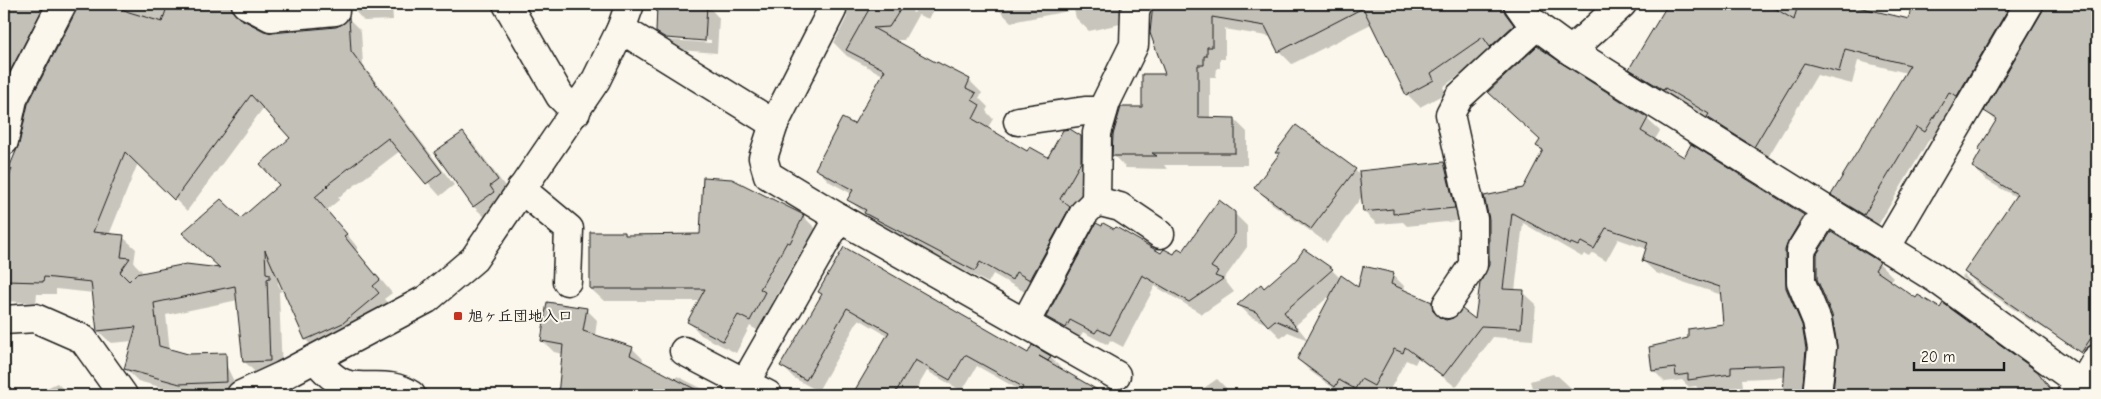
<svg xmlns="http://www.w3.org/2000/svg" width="2101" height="399" viewBox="0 0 2101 399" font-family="'Comic Neue','Klee One',sans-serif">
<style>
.shadow{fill:#0003;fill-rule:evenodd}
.building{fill:#c3c0b8;stroke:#1c1c1c;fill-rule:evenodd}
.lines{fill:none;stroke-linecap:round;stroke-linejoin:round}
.minor-casing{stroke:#1c1c1c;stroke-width:31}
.minor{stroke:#fbf7ec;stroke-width:28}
.poi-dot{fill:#c8321e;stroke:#fbf7ec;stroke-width:2}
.labels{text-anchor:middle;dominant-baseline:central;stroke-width:4;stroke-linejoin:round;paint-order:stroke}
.poi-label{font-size:15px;font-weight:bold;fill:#1c1c1c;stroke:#fbf7ec;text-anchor:start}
</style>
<rect width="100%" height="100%" fill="#fbf7ec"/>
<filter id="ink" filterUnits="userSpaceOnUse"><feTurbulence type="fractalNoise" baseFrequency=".02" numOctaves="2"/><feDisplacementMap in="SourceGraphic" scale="10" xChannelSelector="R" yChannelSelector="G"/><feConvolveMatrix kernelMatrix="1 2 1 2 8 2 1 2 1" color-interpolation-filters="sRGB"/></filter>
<g filter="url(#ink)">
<g class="shadow">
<polygon points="4,4 66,4 4,138"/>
<path d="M 79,4 L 250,4 L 243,18 L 244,22 L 263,32 L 272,34 L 337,28 L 345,24 L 349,19 L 361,31 L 363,65 L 454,185 L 440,196 L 400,151 L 338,198 L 340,199 L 327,210 L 358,248 L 356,250 L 392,293 L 384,299 L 391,307 L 318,352 L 306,340 L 278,277 L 278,284 L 282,291 L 279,292 L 282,373 L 257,374 L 245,362 L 238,300 L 166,315 L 170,351 L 187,355 L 214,354 L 227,367 L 240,394 L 189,395 L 138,381 L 125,368 L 133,341 L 111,343 L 98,331 L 94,293 L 56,289 L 56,294 L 37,294 L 36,303 L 4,301 L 4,194 L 13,170 L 10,168 L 14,154 L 17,152 L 77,12 ZM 264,107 L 292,138 L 281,185 L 241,219 L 222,270 L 139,275 L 142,271 L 134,263 L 136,249 L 123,237 L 109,235 L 138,163 L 187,211 Z"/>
<polygon points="267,4 392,4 393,20 364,21 352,8 347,8"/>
<path d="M 659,4 L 707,5 L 719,18 L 717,53 L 679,50 L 670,44 L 657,32 ZM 668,37 L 711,40 L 711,43 L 668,40 Z"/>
<polygon points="848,4 916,4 912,12 914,13 919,4 926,4 933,11 929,19 918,15 904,40 893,40 969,80 982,93 979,98 988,107 986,111 993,119 987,129 1028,153 1048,159 1081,137 1094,150 1094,175 1073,212 1044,292 1029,285 1025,292 993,274 988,283 879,226 849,200 852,194 830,182 817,169 855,126 883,75 847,56 834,43 847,17"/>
<polygon points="997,4 1125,4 1129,22 1089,31 1076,18 1074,10 1011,22 998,9"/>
<polygon points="1154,4 1514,4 1526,39 1494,50 1443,87 1446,93 1420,107 1407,94 1371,24 1292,64 1279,51 1272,37 1225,29 1225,59 1220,59 1220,68 1217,68 1216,77 1210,77 1210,118 1234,119 1247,132 1247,165 1164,165 1167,169 1126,168 1114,156 1166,75 1151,33"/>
<polygon points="1670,4 1880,4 1877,13 1924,23 1929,4 2033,4 1939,143 1930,138 1877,227 1845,207 1832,194 1907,73 1858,61 1852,84 1817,75 1767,159 1721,130 1711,119 1678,100 1677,102 1644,82 1631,69"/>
<polygon points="2046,4 2097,4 2097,360 2028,319 1978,285 1965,272 2016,197 1986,180 1973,167 1982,152 1980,150 1997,122 1986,111 2044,12"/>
<polygon points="1562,65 1647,119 1660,131 1654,141 1684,159 1692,146 1804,216 1816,228 1799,254 1814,339 1814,395 1784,395 1785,377 1742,379 1743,386 1701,392 1696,386 1689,387 1682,380 1665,382 1653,370 1690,339 1724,325 1722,295 1656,273 1643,261 1647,249 1618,239 1606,261 1593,253 1590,257 1584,254 1582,257 1523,223 1515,291 1523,292 1536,304 1533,340 1493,337 1456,387 1418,358 1415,364 1406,360 1387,395 1382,395 1373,390 1370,395 1358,395 1351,391 1349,395 1343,395 1310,371 1298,359 1334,292 1296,325 1308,340 1288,332 1281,338 1267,324 1251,317 1239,305 1264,289 1297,261 1304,251 1332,270 1341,279 1359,289 1393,275 1405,287 1404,291 1431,303 1443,315 1444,320 1476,322 1490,265 1490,219 1523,189 1543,152 1538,146 1541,141"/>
<polygon points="1296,126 1361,175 1444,163 1457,176 1466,220 1407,226 1403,222 1377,224 1364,212 1363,195 1327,243 1271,203 1256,188 1280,156 1277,153"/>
<polygon points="463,133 475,146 510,193 487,219 474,207 435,153"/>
<polygon points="1234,213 1247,226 1247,247 1224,279 1234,292 1202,314 1155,286 1123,347 1110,340 1108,345 1083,332 1078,340 1060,330 1048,317 1161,255 1175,256 1183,252"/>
<polygon points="803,216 816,229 803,255 800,254 773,301 777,305 762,333 750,326 736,353 701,335 689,322 700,301 604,301 591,289 624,233 628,236 701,236"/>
<polygon points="1831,233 1879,263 1893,277 1890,281 1916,300 2037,373 2057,395 1865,395 1850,388 1839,345"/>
<polygon points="1964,275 1983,295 1989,302 1962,277"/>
<polygon points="823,295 1029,354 1032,347 1050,357 1062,369 1061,371 1103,395 1012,395 1016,388 977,366 962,391 927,371 913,395 854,395 888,336 859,319 818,391 794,378 782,366"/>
<polygon points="586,309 597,320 595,336 632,348 643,359 642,363 675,380 677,376 715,395 560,395 563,354 554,352 543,341"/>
<polygon points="1553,374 1555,376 1558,376 1571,388 1573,395 1534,395 1530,381"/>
<polygon points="1217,379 1233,395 1194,395"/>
<polygon points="57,383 69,395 32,395"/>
</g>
<g class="building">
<polygon points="4,4 30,4 43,8 4,83"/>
<path d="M 78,4 L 111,4 L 129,12 L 162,22 L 168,4 L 231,4 L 233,12 L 239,18 L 264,31 L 272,33 L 336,27 L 344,23 L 349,17 L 351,51 L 442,172 L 426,184 L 388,138 L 327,185 L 328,186 L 315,197 L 347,234 L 344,236 L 380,280 L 373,286 L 379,293 L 343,323 L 305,340 L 265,250 L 266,273 L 270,274 L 270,278 L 267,279 L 270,361 L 243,362 L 235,286 L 154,303 L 159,346 L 188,354 L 226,353 L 227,382 L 180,384 L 124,369 L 136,327 L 97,331 L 91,282 L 44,277 L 43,282 L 4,281 L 4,191 L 12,169 L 9,168 L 19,144 L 28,104 L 76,11 ZM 251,95 L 290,138 L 260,164 L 279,185 L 241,218 L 221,199 L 182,233 L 220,268 L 186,264 L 136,274 L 129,281 L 120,272 L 130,258 L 121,257 L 124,235 L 93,232 L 125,152 L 174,200 Z"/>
<polygon points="657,4 707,4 705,41 666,38 656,32"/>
<polygon points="872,4 904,4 889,27 873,28 937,63 937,62 970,79 966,88 976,93 972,100 980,105 973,119 1027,151 1030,147 1048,157 1063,130 1070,129 1081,136 1081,162 1060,199 1070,207 1030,280 1016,272 1012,280 980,262 975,271 864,213 866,210 847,200 853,190 815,169 842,118 854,124 885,70 846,50"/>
<polygon points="1153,4 1503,4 1505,13 1514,25 1490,47 1483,37 1431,73 1434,80 1406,95 1363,8 1278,52 1265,26 1212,17 1212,47 1207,47 1207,56 1204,56 1204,65 1198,65 1198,117 1235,118 1235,153 1152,153 1157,156 1112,156 1113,135 1121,107 1142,107 1142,74 1165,74 1150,33"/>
<polygon points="1668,4 1768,4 1794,20 1798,4 1845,4 1909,19 1911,4 2011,4 1957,96 1949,92 1925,132 1917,127 1864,215 1831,195 1910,65 1845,49 1839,72 1804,63 1754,147 1707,117 1709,114 1665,88 1664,90 1629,69"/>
<polygon points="2045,4 2097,4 2097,329 2081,353 1964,272 2017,194 1972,167 1981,151 1978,150 1997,119 1984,111 2042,12"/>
<polygon points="1537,46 1563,64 1648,118 1641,131 1684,157 1691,144 1804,215 1788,242 1785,250 1786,288 1802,325 1806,349 1802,395 1783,395 1785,365 1731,367 1731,374 1688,380 1688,374 1676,376 1675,368 1652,371 1649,347 1688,338 1688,329 1723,324 1720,287 1642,261 1648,242 1606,228 1594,249 1581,242 1578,246 1571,243 1570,245 1512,213 1503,289 1524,290 1521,328 1481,326 1443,376 1405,347 1403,353 1394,349 1374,386 1361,379 1355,389 1339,380 1335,387 1297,359 1341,275 1358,287 1363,266 1394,273 1391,284 1432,302 1433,310 1439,317 1446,320 1453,318 1462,309 1475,319 1480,283 1489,265 1489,219 1484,196 1523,188 1543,150 1536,146 1540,140 1488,92"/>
<polygon points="1296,125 1356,169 1311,229 1254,188 1280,153 1275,153"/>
<polygon points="463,132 498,180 490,186 494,192 473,207 434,152"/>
<polygon points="1444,162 1455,208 1393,214 1393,209 1363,212 1359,171"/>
<polygon points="703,177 732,179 804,215 790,243 787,242 760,289 765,292 750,321 738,315 723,341 687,322 705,289 590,289 590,232 625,232 625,235 700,234"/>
<polygon points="1219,200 1235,212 1235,234 1211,267 1218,271 1215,276 1223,279 1189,302 1142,275 1110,335 1098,329 1095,333 1070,320 1066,328 1046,317 1096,223 1102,226 1103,223 1114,229 1116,227 1161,253 1164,249 1174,254 1178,248 1183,251"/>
<polygon points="1831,232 1880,262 1875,270 1916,298 1918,295 1940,308 1943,303 2038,372 2055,395 1833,395 1837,345 1832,315 1817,279 1817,254"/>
<polygon points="844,247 1028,353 1032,345 1051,356 1048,361 1039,356 1106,395 1018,395 1023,387 965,355 950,380 915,360 894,395 852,395 889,332 847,308 806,380 780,366 822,294 818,292"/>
<polygon points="1304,249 1333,269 1284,312 1298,330 1275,320 1268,326 1256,312 1237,305 1261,284 1264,288 1296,260"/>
<polygon points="547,302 587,308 583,331 633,347 630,355 706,395 558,395 563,345 541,341"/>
</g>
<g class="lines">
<g class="minor-casing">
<g id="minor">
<polyline points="246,4 271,17 335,11"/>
<polyline points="507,4 560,96 576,112"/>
<polyline points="1518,4 1530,21 1571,51 1935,278 2096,395"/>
<polyline points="621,29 774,124 832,10 831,4"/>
<polyline points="1571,51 1622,4"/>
<polyline points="1018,121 1085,111 1103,111"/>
<polyline points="774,124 763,158 768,175 839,218 1116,375"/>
<polyline points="4,141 13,99 62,4"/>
<polyline points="521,189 569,229 567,281"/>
<polyline points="1096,201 1097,133 1106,102 1134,45 1135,12 1138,4"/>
<polyline points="1886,248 2029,4"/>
<polyline points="1447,304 1473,265 1473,219 1450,114 1459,97 1537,25"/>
<polyline points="4,320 35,318 83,339 123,395"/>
<polyline points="1025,323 1084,213 1096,201 1120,207 1160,234"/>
<polyline points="684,351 768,395"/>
<path d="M 315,359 C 324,369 335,382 349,385 C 372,389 390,381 411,395"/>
<polyline points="241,395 282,376 427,299 474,259 596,80 621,29 630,4"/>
<polyline points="738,395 839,218"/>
<polyline points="1817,395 1822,348 1817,321 1801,282 1801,250 1826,210"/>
<polyline points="2071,395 2082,385 2097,359"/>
</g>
</g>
<use href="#minor" class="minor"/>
</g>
</g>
<rect class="poi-dot" x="453" y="311" width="10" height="10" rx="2.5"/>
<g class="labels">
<g class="poi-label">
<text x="468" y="316">旭ヶ丘団地入口</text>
</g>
</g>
<rect width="2101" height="399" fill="none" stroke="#fbf7ec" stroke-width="20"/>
<rect x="10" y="10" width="2081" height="379" fill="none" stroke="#1c1c1c" stroke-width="2" filter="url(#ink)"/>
<path d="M1914 362v8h90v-8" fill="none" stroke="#1c1c1c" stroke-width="2.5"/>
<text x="1921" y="362" font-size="15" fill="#1c1c1c" stroke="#fbf7ec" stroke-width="4" paint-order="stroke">20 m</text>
</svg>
